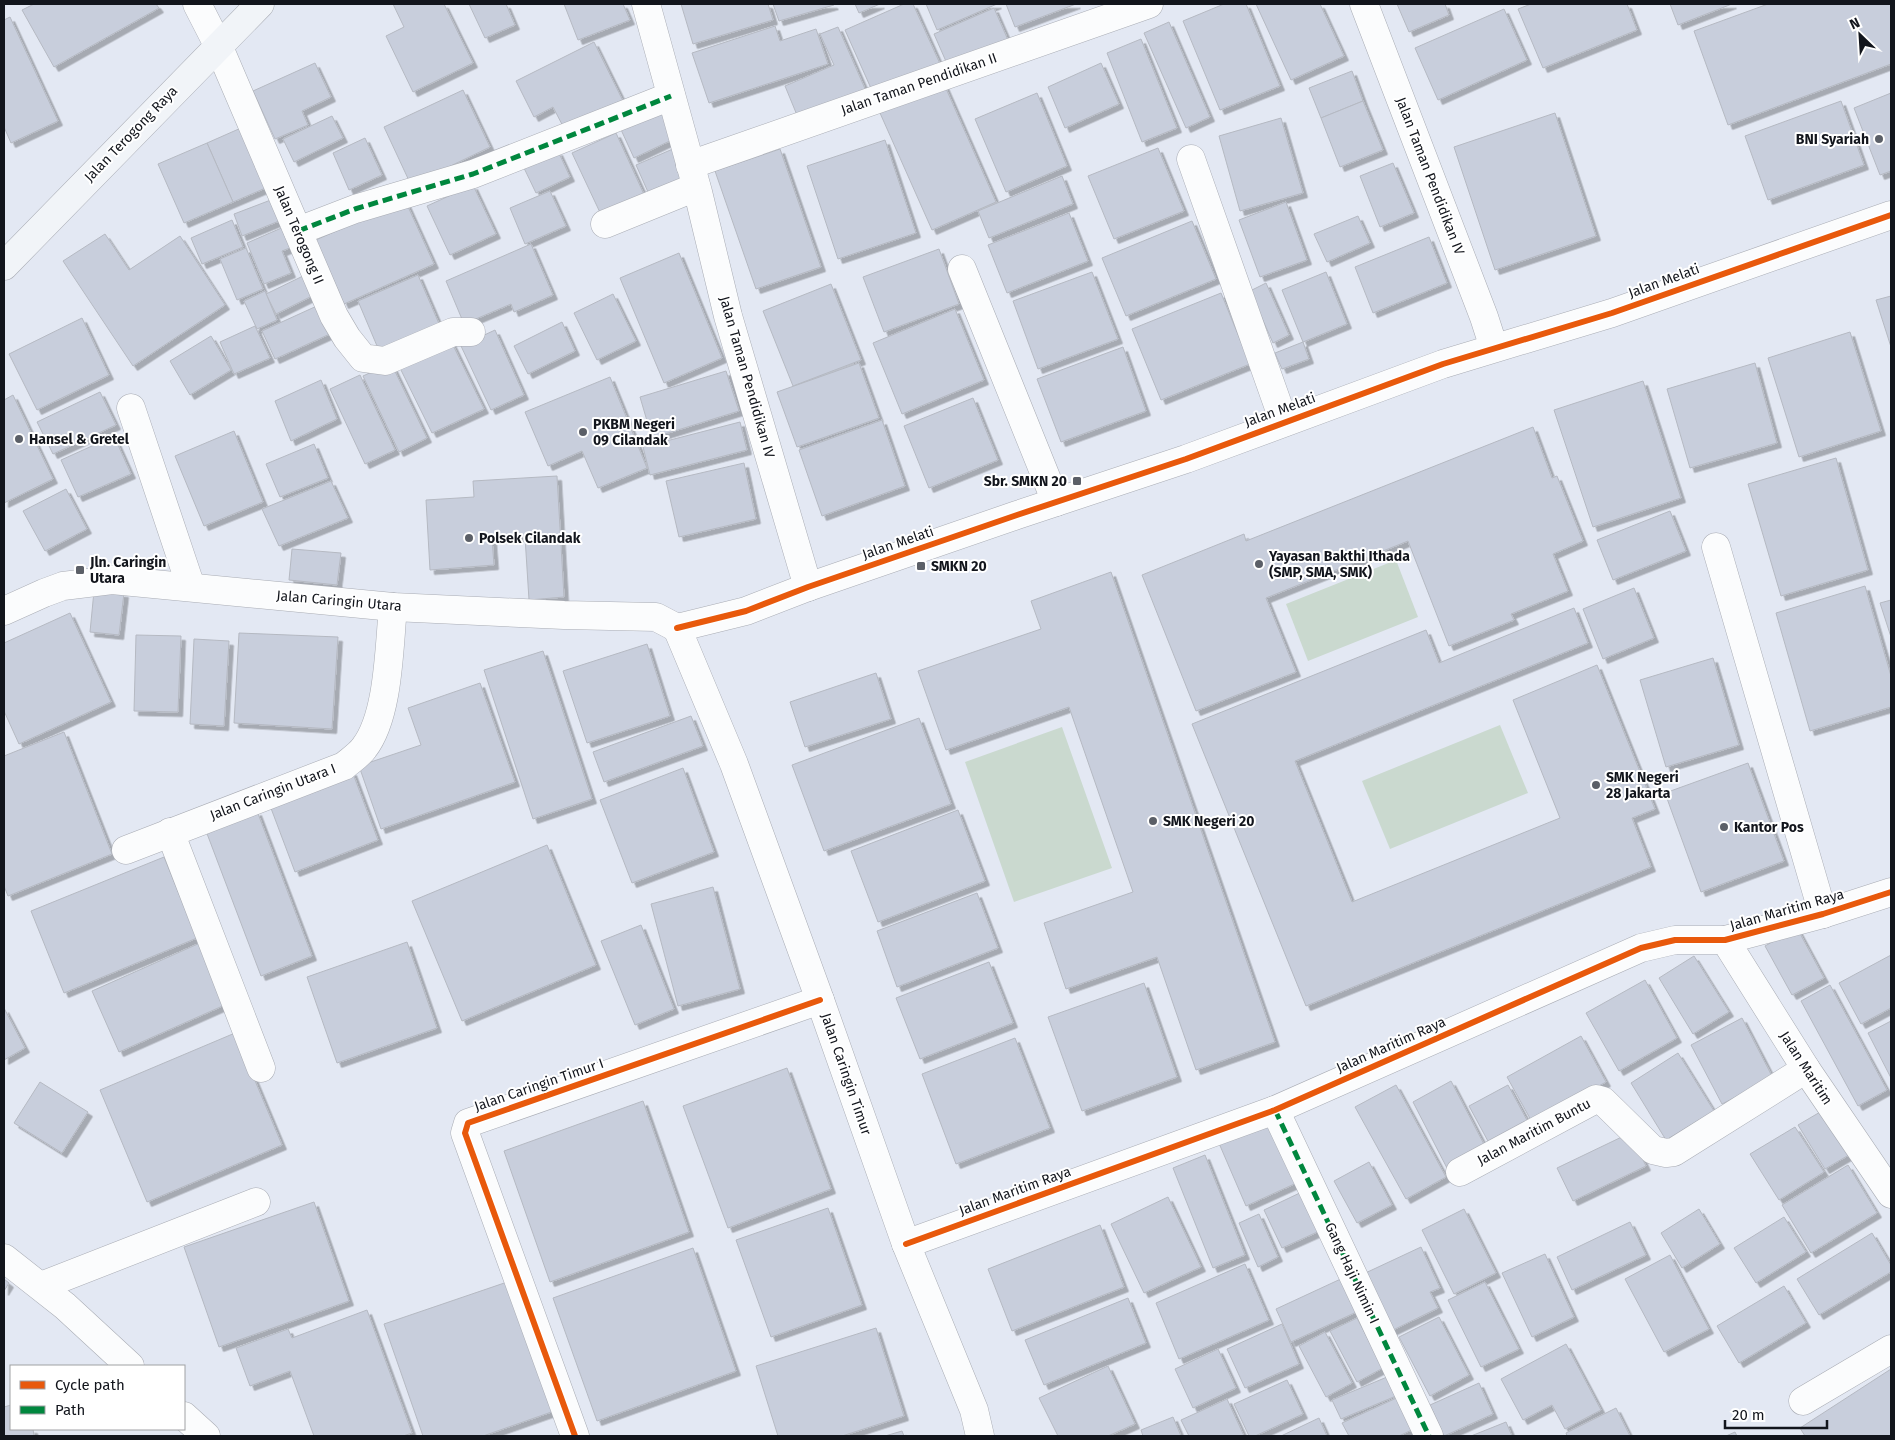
<svg xmlns="http://www.w3.org/2000/svg" width="1895" height="1440" viewBox="0 0 1895 1440" font-family="'Fira Sans',sans-serif">
<style>
.green{fill:#cad9cf}
.building{fill:#c8cedc;stroke:#b5b9c2;filter:url(#shadow)}
.lines{fill:none;stroke-linecap:round;stroke-linejoin:round}
.street-casing{stroke:#a9acb4;stroke-width:29}
.secondary-casing{stroke:#a9acb4;stroke-width:29}
.street{stroke:#fbfcfd;stroke-width:28}
.secondary{stroke:#f1f4f8;stroke-width:28}
.quiet{stroke:#00873e;stroke-width:5;stroke-dasharray:10 5;stroke-linecap:butt}
.cycleway-casing{stroke:#fff;stroke-width:9}
.cycleway{stroke:#e8590c;stroke-width:6}
.poi-dot{fill:#5b5f67;stroke:#fff;stroke-width:2}
.labels{text-anchor:middle;dominant-baseline:central;stroke-width:4;stroke-linejoin:round;paint-order:stroke}
.street-label{font-size:14px;fill:#12151c;stroke:#fff}
.poi-label{font-size:14px;font-weight:bold;fill:#12151c;stroke:#fff;text-anchor:start}
</style>
<defs>
<filter id="shadow"><feDropShadow dx="4.5" dy="4.5" stdDeviation="0" flood-color="#0004"/></filter>
</defs>
<rect width="100%" height="100%" fill="#e3e8f3"/>
<g class="green">
<polygon points="1396,560 1418,617 1308,661 1286,604"/>
<polygon points="1500,725 1528,793 1390,849 1362,781"/>
<polygon points="1062,727 1112,868 1014,902 965,762"/>
</g>
<g class="building">
<polygon points="34,4 156,4 159,8 54,67 22,10"/>
<polygon points="393,4 444,4 473,63 413,92 386,36 404,27"/>
<polygon points="469,4 506,4 515,25 485,38"/>
<polygon points="564,4 623,4 630,20 578,40"/>
<polygon points="681,4 768,4 773,20 693,44"/>
<polygon points="773,4 833,4 834,5 779,21"/>
<polygon points="855,4 880,4 859,13"/>
<polygon points="904,4 913,4 941,66 874,95 845,30"/>
<polygon points="926,4 997,4 937,30"/>
<polygon points="1006,4 1076,4 1015,27"/>
<polygon points="1224,4 1246,4 1280,86 1220,110 1183,21"/>
<polygon points="1256,4 1320,4 1344,56 1291,80"/>
<polygon points="1397,4 1445,4 1449,15 1409,32"/>
<polygon points="1531,4 1627,4 1637,30 1543,68 1518,9"/>
<polygon points="1670,4 1732,4 1678,25"/>
<polygon points="1768,4 1891,4 1891,64 1728,125 1694,31"/>
<polygon points="994,8 1008,40 948,66 934,34"/>
<polygon points="1504,9 1527,60 1438,100 1415,48"/>
<polygon points="10,17 58,121 11,143 4,127 4,20"/>
<polygon points="1169,22 1210,117 1186,128 1144,33"/>
<polygon points="775,26 780,41 816,29 828,64 709,103 692,53"/>
<polygon points="838,27 866,91 799,120 785,86 834,65 820,34"/>
<polygon points="1141,39 1177,128 1142,142 1107,53"/>
<polygon points="594,42 625,105 567,134 553,107 534,117 516,81"/>
<polygon points="315,63 331,97 302,111 308,125 275,139 253,91"/>
<polygon points="1101,63 1119,104 1065,128 1048,87"/>
<polygon points="1352,71 1363,101 1321,118 1309,88"/>
<polygon points="944,84 996,202 932,230 880,113"/>
<polygon points="463,90 490,147 411,185 384,127"/>
<polygon points="1037,93 1067,166 1006,192 975,119"/>
<polygon points="1891,93 1891,171 1880,175 1854,108"/>
<polygon points="1363,101 1383,150 1340,167 1321,118"/>
<polygon points="1841,101 1864,165 1768,200 1745,136"/>
<polygon points="660,103 676,138 634,158 617,121"/>
<polygon points="1555,113 1596,236 1495,270 1454,147"/>
<polygon points="332,116 343,138 294,162 283,139"/>
<polygon points="1281,118 1303,193 1240,211 1219,136"/>
<polygon points="250,124 275,184 233,202 207,143"/>
<polygon points="616,133 647,201 604,221 572,153"/>
<polygon points="365,138 382,175 349,190 333,153"/>
<polygon points="885,140 916,233 838,259 807,166"/>
<polygon points="207,143 233,202 184,223 158,164"/>
<polygon points="675,148 692,184 652,201 636,165"/>
<polygon points="1158,148 1184,211 1114,239 1088,176"/>
<polygon points="780,149 821,267 756,289 715,171"/>
<polygon points="558,151 570,177 536,193 524,168"/>
<polygon points="1393,163 1414,213 1380,227 1360,176"/>
<polygon points="1062,176 1073,204 989,238 978,211"/>
<polygon points="473,185 496,234 450,255 427,206"/>
<polygon points="550,191 566,226 525,244 510,208"/>
<polygon points="276,198 284,219 242,236 234,214"/>
<polygon points="405,200 434,264 344,304 316,240"/>
<polygon points="1286,202 1307,260 1260,277 1239,220"/>
<polygon points="1069,213 1088,261 1007,293 988,245"/>
<polygon points="1358,216 1370,243 1327,262 1314,234"/>
<polygon points="232,220 243,247 202,264 191,238"/>
<polygon points="1192,221 1216,279 1126,316 1102,258"/>
<polygon points="286,226 295,246 282,251 291,273 264,284 247,243"/>
<polygon points="105,234 129,270 180,236 225,305 133,366 63,261"/>
<polygon points="1429,237 1447,283 1373,313 1355,267"/>
<polygon points="531,244 553,295 514,312 511,304 464,324 446,281"/>
<polygon points="246,248 263,289 237,300 220,259"/>
<polygon points="939,249 959,304 884,332 863,277"/>
<polygon points="679,253 722,358 664,383 620,278"/>
<polygon points="1092,272 1118,339 1038,369 1013,301"/>
<polygon points="1326,272 1347,324 1303,342 1282,290"/>
<polygon points="418,275 440,326 380,353 358,301"/>
<polygon points="303,276 312,296 276,314 266,294"/>
<polygon points="1266,283 1289,335 1273,343 1250,291"/>
<polygon points="831,284 861,360 793,386 763,311"/>
<polygon points="265,291 277,320 257,329 244,301"/>
<polygon points="1221,293 1250,364 1161,400 1132,329"/>
<polygon points="613,294 636,341 597,360 574,313"/>
<polygon points="1891,296 1891,347 1876,300"/>
<polygon points="319,305 332,333 275,359 262,331"/>
<polygon points="955,309 984,380 902,414 873,343"/>
<polygon points="82,318 109,375 37,410 9,354"/>
<polygon points="562,322 575,351 528,374 514,346"/>
<polygon points="255,326 270,358 234,374 220,342"/>
<polygon points="495,330 524,395 491,410 461,346"/>
<polygon points="1850,332 1881,431 1799,457 1768,358"/>
<polygon points="211,336 231,370 190,395 170,361"/>
<polygon points="451,341 484,409 432,433 399,366"/>
<polygon points="1303,342 1309,359 1282,369 1275,353"/>
<polygon points="1123,347 1146,411 1061,442 1037,379"/>
<polygon points="391,363 427,438 399,452 363,376"/>
<polygon points="859,363 879,418 797,447 777,392"/>
<polygon points="1755,363 1777,443 1690,468 1667,389"/>
<polygon points="726,371 739,411 652,438 640,397"/>
<polygon points="360,375 395,450 365,464 330,389"/>
<polygon points="610,377 647,468 598,488 582,451 548,466 525,412"/>
<polygon points="321,380 337,419 291,441 275,401"/>
<polygon points="1643,381 1681,498 1593,527 1554,410"/>
<polygon points="100,392 116,425 53,454 37,422"/>
<polygon points="13,395 53,479 4,503 4,400"/>
<polygon points="973,398 998,460 929,488 904,426"/>
<polygon points="882,420 905,486 822,516 799,450"/>
<polygon points="740,422 747,450 650,475 643,447"/>
<polygon points="1533,427 1552,478 1557,476 1583,541 1553,554 1568,591 1511,614 1514,620 1449,646 1408,541 1266,598 1296,672 1196,711 1142,575 1244,534 1246,541"/>
<polygon points="234,431 263,502 204,526 175,456"/>
<polygon points="114,436 131,474 78,497 61,460"/>
<polygon points="314,444 328,478 280,497 266,464"/>
<polygon points="1836,458 1868,570 1781,596 1748,484"/>
<polygon points="744,463 756,519 679,537 666,481"/>
<polygon points="557,476 564,597 529,600 525,537 492,539 494,565 430,570 426,500 474,497 473,481"/>
<polygon points="331,481 348,518 279,546 262,509"/>
<polygon points="66,489 87,529 45,551 23,511"/>
<polygon points="1670,511 1686,551 1613,580 1597,540"/>
<polygon points="292,549 341,553 337,585 289,580"/>
<polygon points="1111,572 1275,1042 1196,1070 1157,957 1066,989 1044,923 1133,892 1069,707 946,750 918,671 1041,629 1031,601"/>
<polygon points="1865,586 1891,676 1891,707 1810,731 1776,613"/>
<polygon points="1634,588 1654,638 1603,659 1583,609"/>
<polygon points="94,591 124,593 119,635 90,632"/>
<polygon points="1891,600 1891,637 1880,603"/>
<polygon points="1574,608 1588,643 1295,761 1352,902 1560,818 1513,700 1597,665 1655,809 1632,818 1651,867 1306,1006 1192,724 1426,630 1439,663"/>
<polygon points="70,613 111,702 19,744 4,711 4,643"/>
<polygon points="239,633 338,637 332,729 234,723"/>
<polygon points="136,635 181,636 178,712 134,711"/>
<polygon points="194,639 229,641 224,726 190,724"/>
<polygon points="647,644 670,716 587,743 563,671"/>
<polygon points="543,651 592,799 533,819 484,670"/>
<polygon points="1713,658 1739,745 1666,767 1640,680"/>
<polygon points="876,673 891,719 805,747 790,702"/>
<polygon points="480,683 515,782 381,829 359,766 421,745 408,708"/>
<polygon points="691,716 703,746 604,782 593,752"/>
<polygon points="919,718 951,804 824,851 792,765"/>
<polygon points="64,732 112,854 8,896 4,886 4,756"/>
<polygon points="1748,763 1784,861 1701,892 1665,793"/>
<polygon points="683,768 714,852 632,883 600,800"/>
<polygon points="352,771 378,840 295,872 269,803"/>
<polygon points="958,810 985,881 878,922 851,851"/>
<polygon points="257,811 312,956 261,976 206,831"/>
<polygon points="547,845 596,965 462,1021 412,901"/>
<polygon points="164,857 197,938 64,993 31,911"/>
<polygon points="713,887 740,989 678,1006 651,904"/>
<polygon points="977,893 998,948 897,987 877,931"/>
<polygon points="641,925 674,1009 635,1025 601,941"/>
<polygon points="1797,928 1824,978 1792,995 1765,946"/>
<polygon points="407,942 437,1028 337,1063 307,977"/>
<polygon points="200,943 227,1004 119,1052 92,991"/>
<polygon points="1891,955 1891,1008 1861,1024 1839,983"/>
<polygon points="1694,956 1729,1012 1693,1034 1659,978"/>
<polygon points="989,962 1013,1023 920,1059 896,998"/>
<polygon points="1645,980 1677,1038 1619,1071 1586,1013"/>
<polygon points="1144,983 1177,1077 1082,1111 1048,1017"/>
<polygon points="1830,985 1887,1090 1858,1106 1801,1001"/>
<polygon points="4,1008 25,1048 4,1060"/>
<polygon points="1742,1018 1773,1078 1722,1104 1691,1045"/>
<polygon points="1891,1021 1891,1078 1868,1033"/>
<polygon points="235,1033 282,1145 147,1202 100,1090"/>
<polygon points="1581,1036 1606,1082 1532,1122 1507,1077"/>
<polygon points="1015,1038 1050,1128 956,1164 922,1074"/>
<polygon points="1678,1053 1714,1111 1666,1140 1631,1083"/>
<polygon points="787,1068 831,1189 728,1228 683,1106"/>
<polygon points="1451,1081 1487,1150 1448,1170 1413,1102"/>
<polygon points="40,1082 88,1112 62,1153 14,1123"/>
<polygon points="1396,1085 1446,1177 1406,1199 1355,1107"/>
<polygon points="1508,1085 1528,1122 1489,1143 1469,1106"/>
<polygon points="643,1101 689,1232 550,1282 504,1151"/>
<polygon points="1827,1108 1854,1152 1825,1169 1798,1125"/>
<polygon points="1273,1117 1301,1181 1246,1206 1218,1141"/>
<polygon points="1795,1127 1824,1172 1779,1200 1750,1154"/>
<polygon points="1630,1133 1646,1166 1573,1201 1557,1168"/>
<polygon points="1205,1155 1245,1255 1213,1268 1173,1168"/>
<polygon points="1369,1162 1392,1205 1357,1223 1334,1181"/>
<polygon points="1848,1165 1877,1213 1811,1253 1782,1205"/>
<polygon points="1306,1190 1324,1229 1282,1248 1264,1210"/>
<polygon points="1168,1197 1201,1267 1144,1293 1111,1224"/>
<polygon points="314,1202 349,1301 219,1347 184,1247"/>
<polygon points="828,1208 862,1305 771,1337 736,1240"/>
<polygon points="1464,1209 1496,1273 1454,1294 1422,1230"/>
<polygon points="1699,1209 1720,1244 1682,1268 1661,1233"/>
<polygon points="1259,1214 1278,1257 1258,1267 1239,1223"/>
<polygon points="1784,1217 1806,1252 1756,1283 1734,1248"/>
<polygon points="1630,1222 1646,1255 1572,1290 1557,1257"/>
<polygon points="1100,1225 1124,1287 1012,1331 988,1269"/>
<polygon points="1872,1233 1891,1265 1891,1272 1819,1315 1797,1279"/>
<polygon points="1421,1247 1440,1288 1430,1292 1438,1308 1387,1333 1359,1276"/>
<polygon points="693,1248 736,1371 597,1421 553,1298"/>
<polygon points="1545,1254 1574,1317 1532,1337 1502,1273"/>
<polygon points="1670,1255 1709,1329 1664,1352 1625,1279"/>
<polygon points="1245,1264 1269,1320 1179,1359 1156,1303"/>
<polygon points="1345,1277 1361,1310 1291,1342 1276,1309"/>
<polygon points="4,1279 9,1283 4,1291"/>
<polygon points="516,1279 560,1409 483,1436 423,1436 384,1324"/>
<polygon points="1485,1282 1519,1349 1481,1367 1448,1300"/>
<polygon points="1784,1286 1806,1323 1739,1363 1717,1326"/>
<polygon points="1128,1298 1146,1343 1044,1385 1025,1340"/>
<polygon points="367,1310 412,1433 403,1436 314,1436 290,1371 250,1386 236,1348 288,1329 292,1338"/>
<polygon points="1439,1317 1469,1375 1430,1396 1399,1337"/>
<polygon points="1357,1318 1383,1368 1357,1382 1330,1331"/>
<polygon points="1282,1324 1299,1364 1245,1388 1227,1349"/>
<polygon points="876,1328 904,1416 842,1436 778,1436 756,1366"/>
<polygon points="1325,1332 1352,1383 1326,1397 1299,1346"/>
<polygon points="1566,1344 1601,1410 1565,1429 1552,1405 1523,1420 1501,1379"/>
<polygon points="1218,1349 1236,1388 1193,1408 1175,1369"/>
<polygon points="1108,1366 1135,1424 1108,1436 1058,1436 1039,1398"/>
<polygon points="1891,1369 1891,1436 1805,1436 1800,1428"/>
<polygon points="1387,1377 1396,1396 1341,1419 1332,1400"/>
<polygon points="1287,1380 1303,1414 1255,1436 1249,1436 1234,1404"/>
<polygon points="1479,1383 1493,1414 1444,1436 1430,1405"/>
<polygon points="1403,1395 1418,1427 1399,1436 1349,1436 1342,1423"/>
<polygon points="1227,1399 1244,1436 1189,1436 1181,1420"/>
<polygon points="11,1405 11,1429 33,1429 34,1436 4,1436 4,1407"/>
<polygon points="1616,1408 1630,1436 1567,1436 1566,1433"/>
<polygon points="1173,1417 1181,1436 1143,1436 1141,1430"/>
<polygon points="1319,1418 1327,1436 1281,1436"/>
<polygon points="1506,1422 1512,1436 1471,1436"/>
<polygon points="902,1431 904,1436 885,1436"/>
<polygon points="1735,1432 1737,1436 1726,1436"/>
</g>
<g class="lines">
<g class="street-casing">
<g id="street">
<polyline points="197,4 218,45 334,316 347,338 363,358 385,361 453,332 471,332"/>
<polyline points="646,4 698,192 728,316 808,587"/>
<polyline points="1364,4 1484,317 1494,348"/>
<polyline points="1191,159 1279,408 1285,422"/>
<polyline points="690,165 1149,4"/>
<polyline points="605,224 696,187"/>
<polyline points="298,231 355,209 473,174 671,96"/>
<polyline points="962,269 1056,502"/>
<polyline points="131,408 191,587"/>
<polyline points="1716,547 1823,914"/>
<polyline points="4,611 44,593 63,586 112,580 393,607 564,615 656,617 677,628"/>
<polyline points="677,628 746,611 808,587 1017,515 1186,459 1443,364 1612,313 1891,215"/>
<polyline points="677,628 734,764 820,1000 906,1244 974,1410 980,1436"/>
<polyline points="170,832 261,1068"/>
<path d="M 126,850 L 344,766 C 351,760 359,755 364,748 C 389,716 389,647 393,607"/>
<polyline points="1725,940 1806,1069 1891,1194"/>
<polyline points="1275,1110 1429,1436"/>
<polyline points="1460,1172 1596,1099 1603,1101 1653,1150 1666,1153 1674,1152 1806,1069"/>
<polyline points="906,1244 1275,1110 1641,948 1675,940 1725,940 1823,914 1891,892"/>
<polyline points="4,1258 65,1306 130,1366"/>
<polyline points="41,1286 256,1202"/>
<polyline points="1803,1401 1891,1349"/>
<polyline points="184,1416 206,1436"/>
<polyline points="575,1436 465,1133 468,1123 820,1000"/>
</g>
</g>
<g class="secondary-casing">
<polyline id="secondary" points="4,266 260,4"/>
</g>
<use href="#street" class="street"/>
<use href="#secondary" class="secondary"/>
<g class="quiet">
<polyline points="298,231 355,209 473,174 671,96"/>
<polyline points="1275,1110 1429,1436"/>
</g>
<g class="cycleway-casing">
<g id="cycleway">
<polyline points="677,628 746,611 808,587 1017,515 1186,459 1443,364 1612,313 1891,215"/>
<polyline points="906,1244 1275,1110 1641,948 1675,940 1725,940 1823,914 1891,892"/>
<polyline points="575,1436 465,1133 468,1123 820,1000"/>
</g>
</g>
<use href="#cycleway" class="cycleway"/>
</g>
<g class="poi-dot">
<circle cx="1879" cy="139" r="5"/>
<circle cx="583" cy="432" r="5"/>
<circle cx="19" cy="439" r="5"/>
<rect x="1072" y="476" width="10" height="10" rx="2.5"/>
<circle cx="469" cy="538" r="5"/>
<circle cx="1259" cy="564" r="5"/>
<rect x="916" y="561" width="10" height="10" rx="2.5"/>
<rect x="75" y="565" width="10" height="10" rx="2.5"/>
<circle cx="1596" cy="785" r="5"/>
<circle cx="1153" cy="821" r="5"/>
<circle cx="1724" cy="827" r="5"/>
</g>
<g class="labels">
<g class="street-label">
<text transform="translate(919 84) rotate(-19)">Jalan Taman Pendidikan II</text>
<text transform="translate(131 134) rotate(-46)">Jalan Terogong Raya</text>
<text transform="translate(1430 176) rotate(69)">Jalan Taman Pendidikan IV</text>
<text transform="translate(299 235) rotate(67)">Jalan Terogong II</text>
<text transform="translate(1664 281) rotate(-20)">Jalan Melati</text>
<text transform="translate(747 377) rotate(74)">Jalan Taman Pendidikan IV</text>
<text transform="translate(1280 410) rotate(-20)">Jalan Melati</text>
<text transform="translate(898 543) rotate(-19)">Jalan Melati</text>
<text transform="translate(339 601) rotate(5)">Jalan Caringin Utara</text>
<text transform="translate(273 792) rotate(-21)">Jalan Caringin Utara I</text>
<text transform="translate(1787 910) rotate(-16)">Jalan Maritim Raya</text>
<text transform="translate(1391 1045) rotate(-24)">Jalan Maritim Raya</text>
<text transform="translate(1806 1068) rotate(57)">Jalan Maritim</text>
<text transform="translate(846 1074) rotate(71)">Jalan Caringin Timur</text>
<text transform="translate(539 1085) rotate(-19)">Jalan Caringin Timur I</text>
<text transform="translate(1534 1132) rotate(-28)">Jalan Maritim Buntu</text>
<text transform="translate(1015 1191) rotate(-20)">Jalan Maritim Raya</text>
<text transform="translate(1352 1273) rotate(65)">Gang Haji Nimin I</text>
</g>
<g class="poi-label">
<text x="1869" y="139" text-anchor="end">BNI Syariah</text>
<text x="593" y="424">PKBM Negeri<tspan x="593" dy="16">09 Cilandak</tspan></text>
<text x="29" y="439">Hansel &amp; Gretel</text>
<text x="1067" y="481" text-anchor="end">Sbr. SMKN 20</text>
<text x="479" y="538">Polsek Cilandak</text>
<text x="1269" y="556">Yayasan Bakthi Ithada<tspan x="1269" dy="16">(SMP, SMA, SMK)</tspan></text>
<text x="90" y="562">Jln. Caringin<tspan x="90" dy="16">Utara</tspan></text>
<text x="931" y="566">SMKN 20</text>
<text x="1606" y="777">SMK Negeri<tspan x="1606" dy="16">28 Jakarta</tspan></text>
<text x="1163" y="821">SMK Negeri 20</text>
<text x="1734" y="827">Kantor Pos</text>
</g>
</g>
<rect width="1895" height="1440" fill="none" stroke="#12151c" stroke-width="10"/>
<rect x="10" y="1365" width="175" height="65" fill="#ffffff" stroke="#a0a1a4"/>
<rect x="20" y="1381" width="25" height="8" fill="#e8590c" stroke="#a0a1a4"/>
<text x="55" y="1390" font-size="15" fill="#12151c">Cycle path</text>
<rect x="20" y="1406" width="25" height="8" fill="#00873e" stroke="#a0a1a4"/>
<text x="55" y="1415" font-size="15" fill="#12151c">Path</text>
<g transform="translate(1860 35) rotate(335)" stroke="#ffffff" stroke-width="4" paint-order="stroke">
<path d="M0-4L9 19L0 12L-9 19Z" fill="#12151c"/>
<text y="-8" font-size="14" font-weight="bold" text-anchor="middle" fill="#12151c">N</text>
</g>
<path d="M1725 1420v8h102v-8" fill="none" stroke="#12151c" stroke-width="2.5"/>
<text x="1732" y="1420" font-size="15" fill="#12151c" stroke="#ffffff" stroke-width="4" paint-order="stroke">20 m</text>
</svg>
